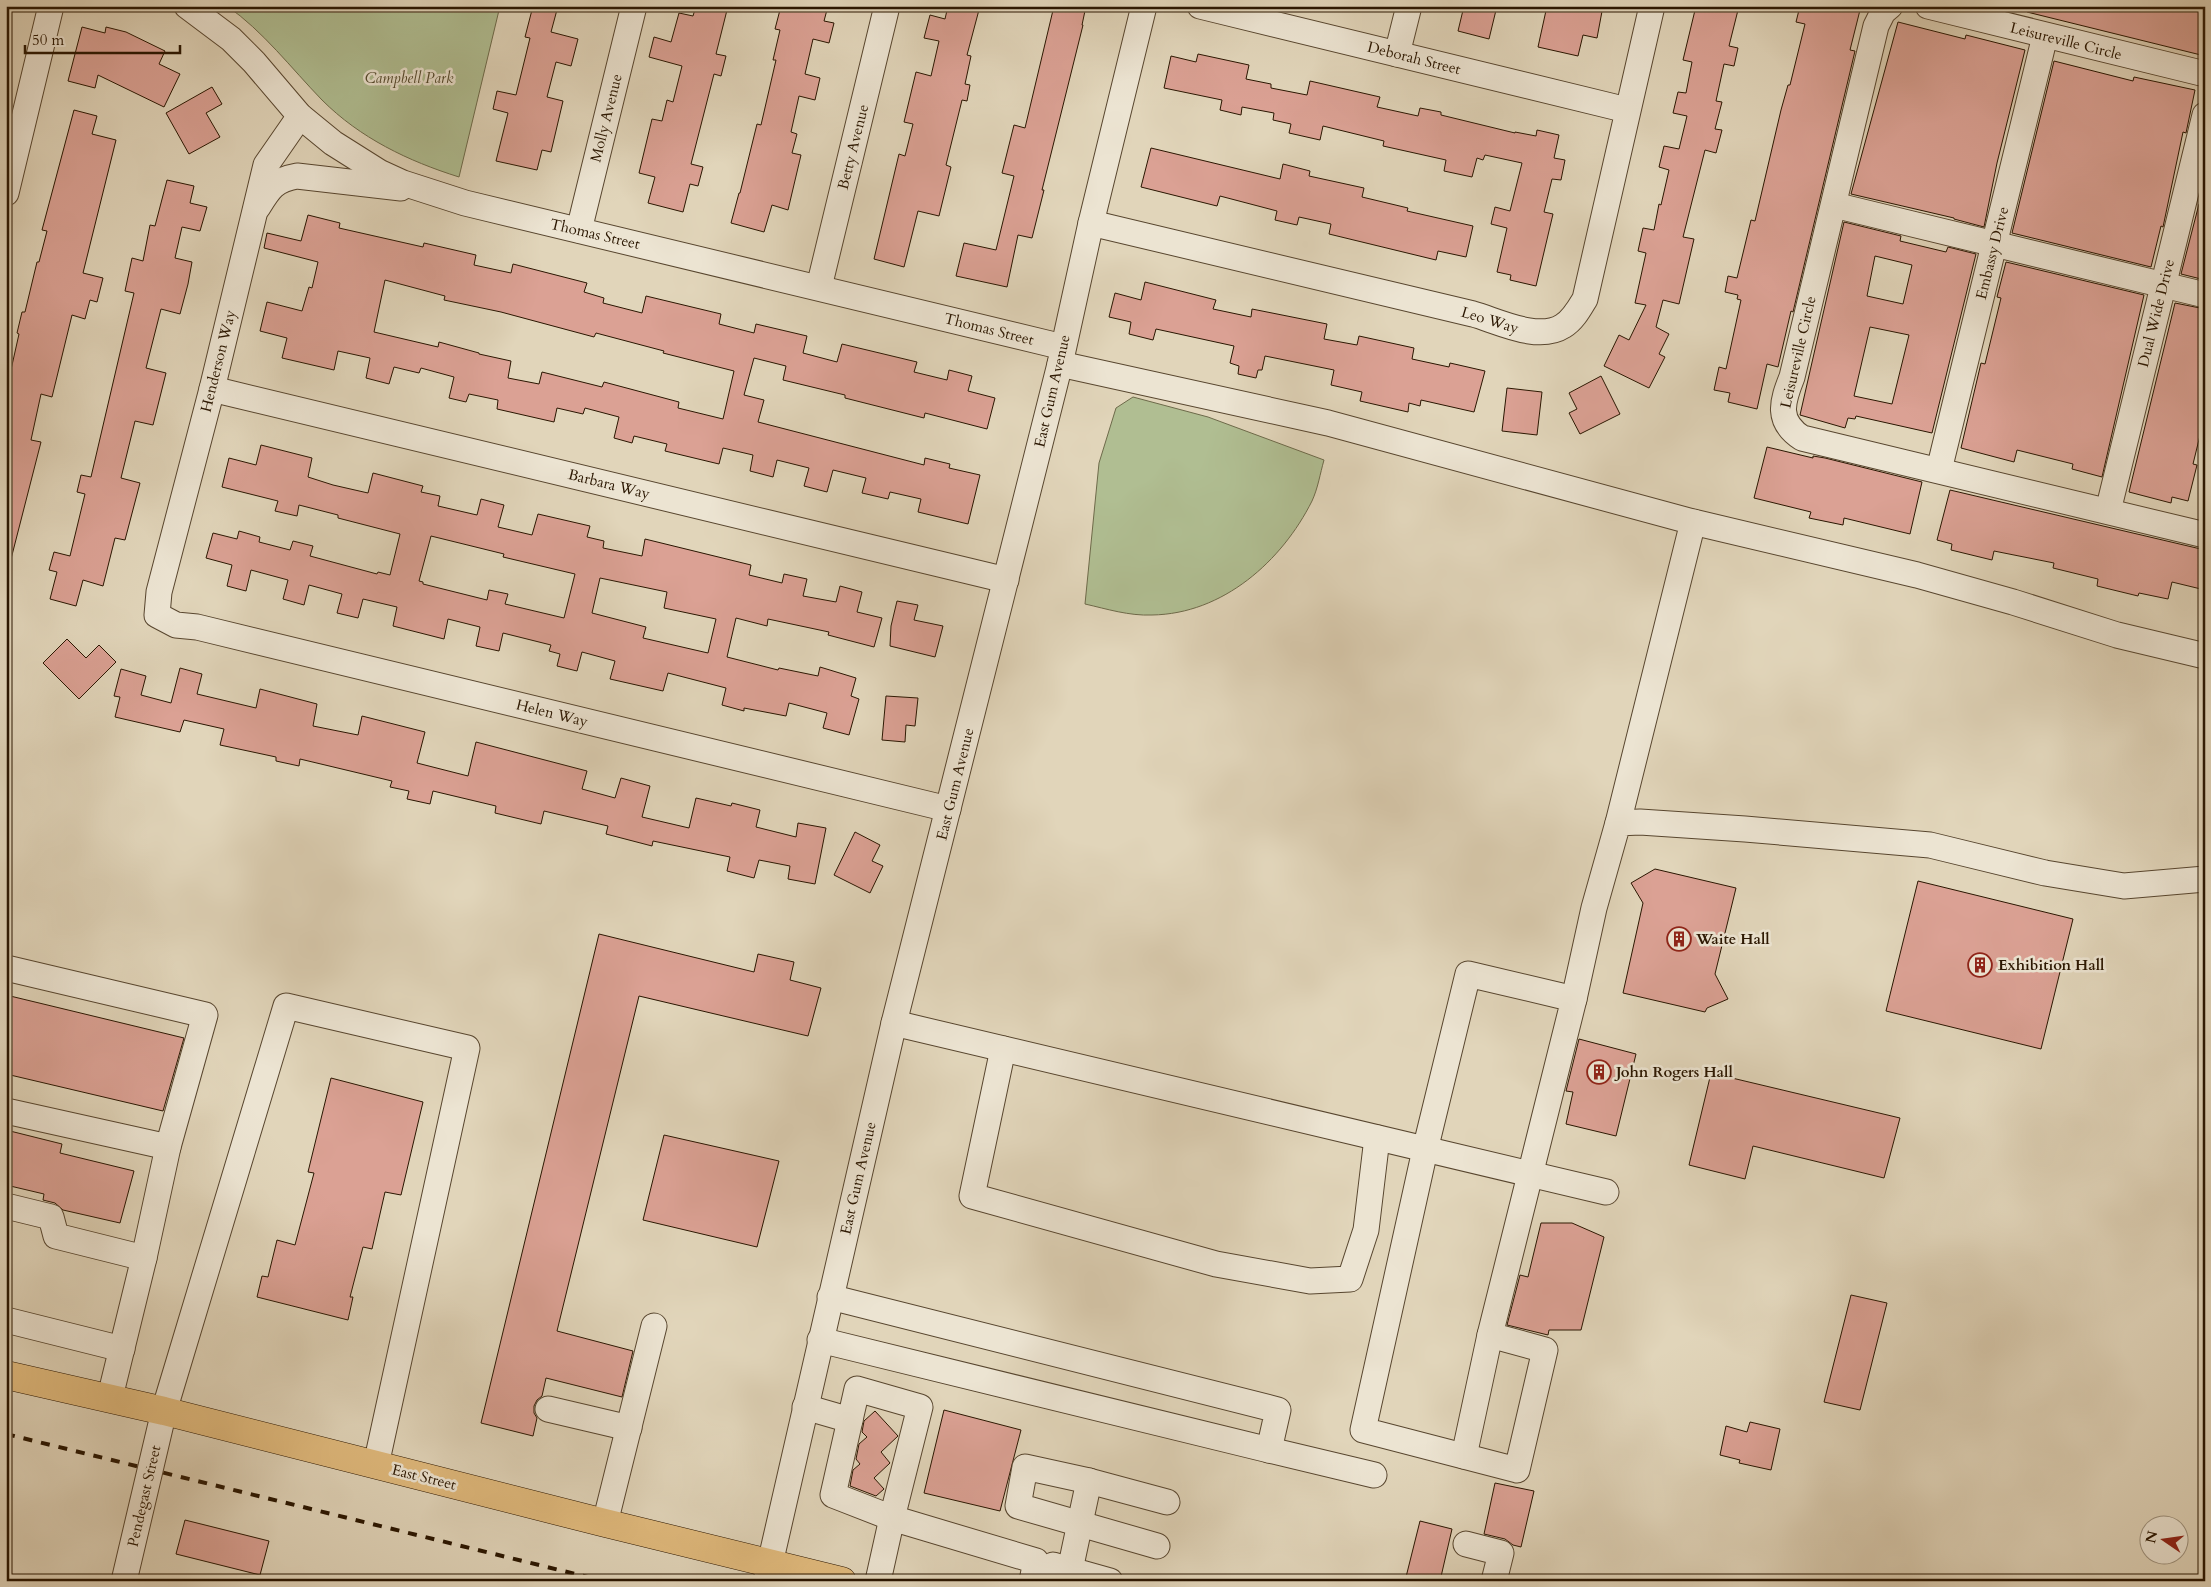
<svg xmlns="http://www.w3.org/2000/svg" width="2211" height="1587" viewBox="0 0 2211 1587" font-family="Cardo,serif">
<style>
.green{fill:#b0be92;stroke:#6d6a4a}
.building{fill:#dba194;stroke:#2a1601;fill-rule:evenodd}
.lines{fill:none;stroke-linecap:round;stroke-linejoin:round}
.minor-casing{stroke:#58462f;stroke-width:27}
.major-casing{stroke:#2a1601;stroke-width:29}
.minor{stroke:#ece4d2;stroke-width:25}
.major{stroke:#e0ba7d;stroke-width:28}
.rail{stroke:#2a1601;stroke-width:4;stroke-dasharray:9 9;stroke-linecap:butt}
.labels{text-anchor:middle;dominant-baseline:central;stroke-width:5;stroke-linejoin:round;paint-order:stroke}
.street-label{font-size:15px;fill:#2a1601;stroke:#ece4d2}
.park-label{font-size:15px;font-style:italic;fill:#52482c;stroke:#ece4d2}
.poi-label{font-size:15px;font-weight:bold;fill:#2a1601;stroke:#ece4d2;text-anchor:start}
</style>
<rect width="100%" height="100%" fill="#e1d5ba"/>
<filter id="stains"><feTurbulence type="fractalNoise" baseFrequency=".004" numOctaves="4"/><feColorMatrix values="0 0 0 0 .2 0 0 0 0 .09 0 0 0 0 .02 0 0 0 .5 -.17"/></filter>
<radialGradient id="worn" r=".72"><stop offset=".6" stop-color="#630" stop-opacity="0"/><stop offset="1" stop-color="#630" stop-opacity=".3"/></radialGradient>
<g class="green">
<path d="M 227,6 L 500,6 L 459,177 C 408,161 360,138 322,100 C 291,68 263,31 227,6 Z"/>
<path d="M 1133,397 L 1208,417 L 1324,460 C 1320,474 1318,488 1312,501 C 1282,561 1223,614 1152,615 C 1129,616 1107,609 1085,604 L 1099,463 L 1116,408 Z"/>
</g>
<g class="building">
<polygon points="533,6 558,6 551,32 578,39 571,66 556,62 547,97 563,101 551,152 542,150 537,170 496,161 508,113 493,109 497,91 516,95 530,38 525,37"/>
<polygon points="696,6 728,6 716,54 726,56 721,76 714,74 691,164 703,167 698,186 690,184 683,212 648,203 655,177 639,173 652,119 662,121 667,100 673,102 682,66 649,57 654,37 671,42 679,13 693,16"/>
<polygon points="781,6 828,6 824,21 834,23 829,43 813,39 805,74 820,78 815,100 799,96 791,132 797,134 792,153 801,155 788,210 772,205 764,232 731,223 739,193 740,193 757,124 761,125 776,60 773,60 780,30 775,29"/>
<polygon points="948,6 980,6 967,55 971,56 965,84 970,85 967,101 962,100 946,165 951,167 939,216 918,211 904,267 874,259 899,154 905,156 913,124 904,122 916,72 931,76 939,41 924,38 930,15 945,19"/>
<polygon points="1054,6 1086,6 1082,25 1083,25 1042,190 1044,190 1032,238 1018,235 1007,287 956,276 964,243 996,250 1014,176 1002,173 1014,125 1025,128"/>
<polygon points="1464,6 1497,6 1489,39 1458,31"/>
<polygon points="1547,6 1603,6 1597,38 1583,35 1578,56 1538,47"/>
<polygon points="1696,6 1739,6 1729,46 1738,48 1734,66 1724,64 1716,101 1722,102 1715,129 1722,130 1716,153 1705,150 1683,237 1694,239 1679,304 1663,300 1656,327 1669,334 1659,354 1665,357 1649,388 1604,366 1619,335 1629,340 1646,305 1635,303 1646,253 1638,251 1643,228 1654,230 1659,204 1661,205 1669,170 1659,167 1664,146 1679,149 1687,116 1673,113 1678,92 1686,93 1692,62 1683,60"/>
<polygon points="1800,6 1861,6 1850,50 1855,51 1793,312 1791,311 1778,367 1767,364 1757,409 1728,402 1730,393 1714,390 1719,367 1726,369 1741,300 1737,299 1738,295 1725,292 1728,276 1737,278 1751,220 1755,221 1781,110 1788,85 1790,85 1805,24 1796,22"/>
<polygon points="2028,6 2205,6 2205,56 2027,12"/>
<polygon points="1898,22 1965,39 1966,35 2025,50 1997,163 1984,227 1954,219 1954,218 1851,194"/>
<polygon points="82,27 105,33 106,27 126,32 165,51 159,64 180,74 164,107 98,75 95,88 68,81"/>
<polygon points="1198,54 1249,65 1246,79 1271,84 1271,88 1307,95 1310,81 1380,97 1377,107 1418,116 1420,108 1441,112 1441,115 1515,133 1515,132 1536,136 1537,130 1559,135 1554,158 1565,160 1561,180 1552,179 1544,212 1553,214 1536,286 1510,280 1511,275 1497,272 1507,228 1491,224 1495,207 1510,211 1522,163 1485,155 1483,160 1477,158 1472,177 1444,171 1446,160 1383,146 1384,141 1323,126 1320,140 1289,133 1291,124 1273,120 1274,113 1242,107 1241,115 1220,110 1222,100 1164,88 1171,56 1196,62"/>
<polygon points="2054,61 2133,81 2134,77 2195,90 2186,133 2183,132 2163,227 2161,226 2151,267 2012,233"/>
<polygon points="212,87 222,104 206,113 220,137 189,154 166,113"/>
<polygon points="74,110 97,116 92,134 116,140 83,273 103,278 97,302 90,300 85,319 72,315 52,397 41,394 31,440 41,442 11,559 6,558 6,392 19,334 17,333 22,312 25,312 37,262 39,262 47,231 42,230"/>
<polygon points="1151,148 1280,179 1283,164 1310,171 1309,176 1364,188 1362,197 1408,208 1407,211 1473,226 1466,257 1438,251 1436,260 1329,234 1331,224 1299,217 1297,225 1275,220 1277,211 1220,196 1217,206 1141,187"/>
<polygon points="167,180 194,186 190,203 207,207 200,231 182,227 175,258 192,262 188,284 180,314 161,309 146,368 166,373 153,425 135,421 121,478 140,483 125,540 115,538 103,586 83,580 76,606 50,599 57,572 49,570 54,552 70,556 85,494 77,492 81,475 91,477 134,293 125,291 132,258 143,261 150,225 155,226"/>
<polygon points="2199,204 2205,205 2205,280 2181,274"/>
<path d="M 308,215 L 340,223 L 339,228 L 423,247 L 424,243 L 476,255 L 474,265 L 511,273 L 513,264 L 587,283 L 584,292 L 604,298 L 603,303 L 642,313 L 646,296 L 721,314 L 719,324 L 754,333 L 756,324 L 807,336 L 803,353 L 837,362 L 842,344 L 917,362 L 914,372 L 947,380 L 949,370 L 972,376 L 968,391 L 995,398 L 987,429 L 925,413 L 924,418 L 845,398 L 845,395 L 783,380 L 786,366 L 754,358 L 744,395 L 764,400 L 758,422 L 924,465 L 925,458 L 950,464 L 949,468 L 980,475 L 968,524 L 918,512 L 921,499 L 890,492 L 888,499 L 862,493 L 866,478 L 833,470 L 827,492 L 804,486 L 809,468 L 777,460 L 773,477 L 750,471 L 753,455 L 723,448 L 719,464 L 665,451 L 667,444 L 634,436 L 632,443 L 614,438 L 619,417 L 585,408 L 583,414 L 557,408 L 554,422 L 497,409 L 498,400 L 469,394 L 466,402 L 449,398 L 454,377 L 421,368 L 419,373 L 394,367 L 389,384 L 366,378 L 370,358 L 338,351 L 334,370 L 282,358 L 287,338 L 260,331 L 267,302 L 302,311 L 309,287 L 312,288 L 318,262 L 264,248 L 267,233 L 301,241 ZM 385,280 L 445,296 L 444,300 L 501,312 L 594,337 L 596,333 L 664,351 L 663,353 L 734,371 L 723,419 L 678,408 L 679,402 L 604,382 L 602,387 L 542,372 L 539,384 L 508,378 L 511,361 L 479,354 L 479,353 L 439,342 L 438,347 L 374,332 Z"/>
<path d="M 1844,222 L 1901,236 L 1900,241 L 1946,252 L 1948,247 L 1976,254 L 1932,433 L 1856,416 L 1855,419 L 1848,418 L 1845,428 L 1800,415 ZM 1875,256 L 1912,265 L 1903,304 L 1867,296 ZM 1870,327 L 1909,335 L 1892,404 L 1854,396 Z"/>
<polygon points="2006,262 2144,295 2102,477 2072,469 2073,464 2017,450 2014,462 1961,448 1981,363 1985,364 2001,298 1997,297"/>
<polygon points="1145,282 1216,300 1213,309 1251,317 1252,309 1327,324 1324,339 1357,345 1359,336 1414,348 1412,359 1449,367 1450,363 1485,371 1474,412 1421,400 1420,406 1409,403 1408,412 1360,401 1362,392 1331,385 1334,370 1265,356 1262,370 1258,370 1256,378 1238,374 1239,366 1230,363 1234,346 1156,329 1153,340 1129,334 1131,322 1109,317 1115,293 1141,300"/>
<polygon points="2175,303 2205,309 2205,415 2193,464 2197,465 2188,501 2172,497 2171,503 2129,492"/>
<polygon points="1601,376 1620,414 1580,434 1569,413 1577,409 1569,393"/>
<polygon points="1507,388 1542,392 1537,435 1502,431"/>
<path d="M 261,445 L 312,458 L 308,477 L 333,485 L 368,493 L 373,473 L 423,486 L 421,492 L 440,496 L 438,506 L 477,515 L 481,499 L 504,505 L 498,527 L 532,535 L 538,514 L 590,526 L 587,537 L 604,541 L 603,548 L 642,556 L 645,539 L 751,565 L 749,575 L 782,583 L 784,574 L 807,579 L 803,596 L 836,602 L 840,586 L 862,592 L 857,612 L 882,618 L 874,647 L 828,635 L 829,632 L 768,619 L 767,626 L 736,618 L 727,657 L 778,670 L 779,668 L 818,676 L 820,667 L 856,678 L 851,696 L 859,699 L 849,735 L 823,728 L 827,713 L 789,703 L 786,716 L 744,708 L 744,711 L 722,705 L 726,688 L 668,673 L 663,691 L 610,679 L 615,661 L 582,652 L 577,671 L 557,666 L 560,654 L 549,651 L 551,645 L 503,633 L 499,651 L 476,646 L 480,627 L 448,619 L 444,639 L 393,626 L 397,607 L 363,599 L 358,618 L 337,613 L 342,594 L 309,585 L 304,605 L 283,599 L 288,580 L 251,570 L 246,591 L 227,586 L 232,565 L 206,558 L 213,533 L 237,539 L 239,531 L 260,537 L 259,542 L 290,550 L 293,541 L 313,546 L 310,556 L 377,574 L 378,572 L 390,575 L 400,534 L 338,518 L 338,515 L 299,505 L 297,516 L 275,511 L 278,501 L 222,487 L 229,458 L 256,465 ZM 431,536 L 504,554 L 503,557 L 575,574 L 564,618 L 505,604 L 508,594 L 489,590 L 487,600 L 423,584 L 423,582 L 419,581 ZM 600,578 L 667,592 L 664,608 L 716,619 L 708,653 L 643,638 L 646,627 L 592,613 Z"/>
<polygon points="1767,447 1813,458 1813,456 1825,458 1922,482 1910,534 1844,518 1843,525 1809,518 1811,512 1754,498"/>
<polygon points="1950,490 2205,550 2205,590 2172,582 2168,599 2139,593 2138,596 2097,586 2098,579 2053,568 2054,563 1994,551 1992,560 1951,550 1952,544 1937,540"/>
<polygon points="897,601 918,605 914,620 943,626 935,657 890,646 891,626"/>
<polygon points="67,639 86,658 99,645 116,662 79,699 43,663"/>
<polygon points="180,668 202,674 197,694 256,708 260,689 317,704 313,726 358,735 362,716 425,732 417,763 468,776 476,742 587,771 582,789 615,798 621,778 650,786 642,817 689,828 696,798 731,806 732,803 760,810 756,827 796,837 798,823 826,828 815,884 788,879 790,866 759,860 754,878 727,871 730,857 653,841 652,846 606,834 608,826 544,811 541,824 495,813 496,806 433,791 430,804 407,799 409,791 390,787 392,781 300,759 299,766 276,761 276,757 220,745 224,729 184,720 180,732 115,717 120,697 114,696 121,669 146,676 141,695 171,703"/>
<polygon points="886,696 918,698 915,726 906,725 905,742 882,740"/>
<polygon points="855,832 880,845 872,861 883,866 870,893 834,875"/>
<polygon points="1655,869 1736,888 1715,974 1728,999 1707,1008 1705,1012 1623,993 1643,903 1631,883"/>
<polygon points="1918,881 2073,919 2041,1049 1886,1011"/>
<polygon points="599,934 754,972 758,954 794,962 790,980 821,988 808,1036 639,996 557,1331 633,1351 622,1397 546,1378 542,1396 537,1400 534,1406 534,1413 537,1418 533,1436 481,1423"/>
<polygon points="6,995 184,1038 163,1111 6,1074"/>
<polygon points="1579,1039 1636,1054 1616,1136 1566,1124 1573,1092 1566,1091"/>
<polygon points="1711,1073 1900,1118 1884,1178 1753,1146 1745,1179 1689,1165"/>
<polygon points="331,1078 423,1102 401,1195 385,1192 372,1249 363,1247 350,1297 353,1297 348,1320 257,1297 262,1276 268,1277 277,1240 295,1245 314,1173 308,1172"/>
<polygon points="6,1130 62,1144 60,1153 134,1171 120,1223 63,1210 55,1203 43,1200 44,1194 6,1185"/>
<polygon points="664,1135 779,1161 757,1247 643,1220"/>
<polygon points="1541,1223 1572,1223 1604,1237 1581,1330 1549,1330 1548,1335 1507,1325 1520,1275 1528,1277"/>
<polygon points="1851,1295 1887,1303 1860,1410 1824,1402"/>
<polygon points="944,1410 1021,1430 1000,1511 924,1493"/>
<polygon points="875,1411 898,1436 881,1452 890,1463 874,1478 884,1489 876,1496 850,1486 853,1470 860,1464 856,1459 859,1444 867,1437 862,1432 864,1421"/>
<polygon points="1750,1422 1780,1429 1771,1470 1739,1463 1740,1460 1720,1455 1726,1426 1747,1432"/>
<polygon points="1495,1483 1534,1491 1521,1547 1513,1545 1505,1539 1484,1534"/>
<polygon points="185,1520 269,1541 260,1575 176,1554"/>
<polygon points="1420,1521 1452,1529 1440,1581 1405,1581"/>
</g>
<g class="lines">
<g class="minor-casing">
<g id="minor">
<polyline points="187,6 231,39 254,62 300,116 333,143 379,172 403,183 465,203 1063,347"/>
<polyline points="1200,6 1627,110"/>
<path d="M 1890,6 L 1883,12 L 1876,26 L 1792,377 C 1782,402 1776,421 1802,438 L 2205,535"/>
<polyline points="1928,6 2205,74"/>
<polyline points="1397,54 1409,6"/>
<polyline points="300,116 266,165 212,389 159,592 157,615 176,625 197,627 948,809"/>
<polyline points="6,193 51,6"/>
<polyline points="1834,205 2205,295"/>
<path d="M 258,207 C 269,189 274,180 297,176 L 401,188"/>
<path d="M 1091,223 L 1473,314 C 1498,321 1538,342 1563,326 C 1573,320 1579,309 1585,299 L 1652,6"/>
<polyline points="579,230 634,6"/>
<polyline points="819,287 887,6"/>
<polyline points="1060,364 1328,423 1693,522 1917,575 2013,602 2117,635 2205,656"/>
<polyline points="212,389 1006,580"/>
<polyline points="1939,470 2045,36"/>
<polyline points="2108,511 2205,115"/>
<polyline points="1618,823 1693,522"/>
<polyline points="6,968 205,1015 168,1147 144,1258"/>
<polygon points="1468,974 1574,999 1490,1335 1545,1350 1517,1470 1363,1430 1425,1150"/>
<polyline points="1574,999 1594,908 1618,823 1640,822 1745,829 1930,845 2045,873 2124,886 2205,879"/>
<polyline points="894,1023 1606,1192"/>
<polyline points="1003,1049 972,1196 1216,1264 1310,1281 1350,1279 1366,1230 1377,1138"/>
<polyline points="6,1111 168,1147"/>
<polyline points="6,1206 51,1217 56,1236 144,1258 110,1397"/>
<polyline points="6,1320 122,1349"/>
<polyline points="820,1340 1269,1450 1278,1410 830,1297"/>
<polygon points="857,1389 920,1407 892,1518 833,1495"/>
<polyline points="805,1407 850,1420"/>
<polyline points="548,1409 629,1428"/>
<polyline points="1269,1450 1374,1475"/>
<polyline points="1464,1456 1490,1335"/>
<polyline points="1089,1481 1025,1467 1018,1506 1157,1546"/>
<polyline points="605,1523 654,1326"/>
<polyline points="1466,1544 1501,1553 1494,1581"/>
<polyline points="1053,1565 1110,1581"/>
<polyline points="1070,1570 1089,1481 1167,1502"/>
<polyline points="124,1581 164,1411 286,1006 467,1048 376,1465"/>
<polyline points="766,1581 894,1023 1060,364 1091,223 1144,6"/>
<polyline points="878,1581 892,1518 1036,1561 1032,1581"/>
</g>
</g>
<g class="major-casing">
<polyline id="major" points="6,1375 164,1411 605,1523 842,1581"/>
</g>
<use href="#minor" class="minor"/>
<use href="#major" class="major"/>
<polyline class="rail" points="6,1434 604,1581"/>
</g>
<defs>
<g id="building-ring" transform="scale(1.25)"><circle r="9.5" fill="#ece4d2" stroke="#8f2418" stroke-width="1.5"/><path d="M-4-6H4V6H1V3H-1V6H-4ZM-2.5-4.3h1.7v1.8h-1.7ZM.8-4.3h1.7v1.8H.8ZM-2.5-1h1.7V.8h-1.7ZM.8-1h1.7V.8H.8Z" fill="#8f2418"/></g>
</defs>
<g fill-rule="evenodd">
<use href="#building-ring" x="1679" y="939"/>
<use href="#building-ring" x="1980" y="965"/>
<use href="#building-ring" x="1599" y="1072"/>
</g>
<g class="labels">
<g class="street-label">
<text transform="translate(2066 41) rotate(14)">Leisureville Circle</text>
<text transform="translate(1414 58) rotate(14)">Deborah Street</text>
<text transform="translate(606 118) rotate(-76)">Molly Avenue</text>
<text transform="translate(853 147) rotate(-76)">Betty Avenue</text>
<text transform="translate(595 234) rotate(13)">Thomas Street</text>
<text transform="translate(1992 253) rotate(-76)">Embassy Drive</text>
<text transform="translate(2156 313) rotate(-76)">Dual Wide Drive</text>
<text transform="translate(1490 320) rotate(17)">Leo Way</text>
<text transform="translate(989 329) rotate(14)">Thomas Street</text>
<text transform="translate(1798 352) rotate(-77)">Leisureville Circle</text>
<text transform="translate(218 361) rotate(-76)">Henderson Way</text>
<text transform="translate(1052 391) rotate(-77)">East Gum Avenue</text>
<text transform="translate(609 484) rotate(14)">Barbara Way</text>
<text transform="translate(552 713) rotate(14)">Helen Way</text>
<text transform="translate(955 784) rotate(-76)">East Gum Avenue</text>
<text transform="translate(858 1178) rotate(-77)">East Gum Avenue</text>
<text transform="translate(424 1477) rotate(14)">East Street</text>
<text transform="translate(144 1496) rotate(-77)">Pendegast Street</text>
</g>
<g class="park-label">
<text x="409" y="78">Campbell Park</text>
</g>
<g class="poi-label">
<text x="1696" y="939">Waite Hall</text>
<text x="1998" y="965">Exhibition Hall</text>
<text x="1616" y="1072">John Rogers Hall</text>
</g>
</g>
<rect width="2211" height="1587" fill="none" stroke="#e1d5ba" stroke-width="25"/>
<rect x="8" y="8" width="2196" height="1572" fill="none" stroke="#2a1601" stroke-width="2.5"/>
<rect x="12" y="12" width="2186" height="1562" fill="none" stroke="#2a1601"/>
<g transform="translate(2164 1540) rotate(283)"><circle r="24" fill="#ece4d2" stroke="#9e927e"/>
<path d="M0-4L9 19L0 12L-9 19Z" fill="#8f2418"/>
<text y="-8" font-size="14" font-weight="bold" text-anchor="middle" fill="#2a1601">N</text>
</g>
<path d="M25 45v8h155v-8" fill="none" stroke="#2a1601" stroke-width="2.5"/>
<text x="32" y="45" font-size="15" fill="#2a1601" stroke="#ece4d2" stroke-width="4" paint-order="stroke">50 m</text>
<rect width="100%" height="100%" filter="url(#stains)"/>
<rect width="100%" height="100%" fill="url(#worn)"/>
</svg>
